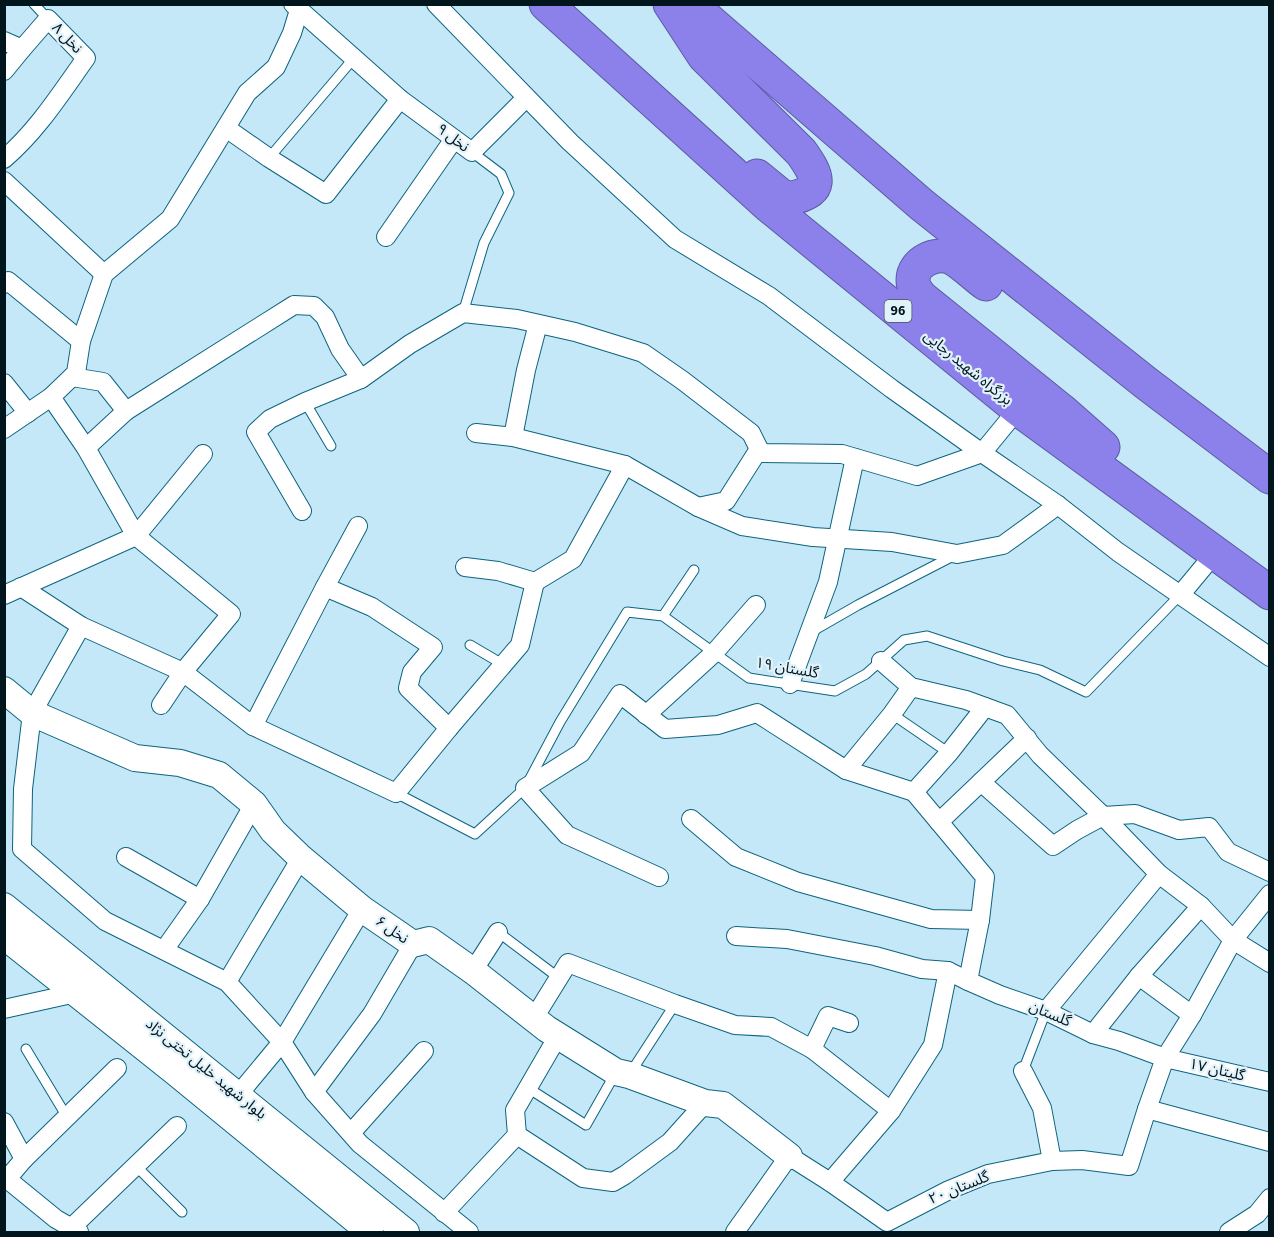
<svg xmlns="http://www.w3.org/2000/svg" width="1274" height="1237" viewBox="0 0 1274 1237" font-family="'Source Sans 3','Noto Sans Arabic',sans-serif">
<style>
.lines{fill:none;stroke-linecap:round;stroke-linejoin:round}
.lane-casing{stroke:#0c647f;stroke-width:11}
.street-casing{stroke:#0c647f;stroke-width:20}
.secondary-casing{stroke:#0c647f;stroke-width:28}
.highway-casing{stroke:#5b5ba2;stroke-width:35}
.lane{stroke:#fff;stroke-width:9}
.street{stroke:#fff;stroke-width:18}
.secondary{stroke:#fff;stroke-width:26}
.highway{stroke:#8c81ea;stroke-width:33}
.labels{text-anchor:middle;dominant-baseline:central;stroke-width:4.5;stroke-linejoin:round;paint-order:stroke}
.shield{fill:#e1f2fa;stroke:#44575f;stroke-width:1.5}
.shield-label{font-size:14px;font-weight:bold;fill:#01151d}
.street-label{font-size:15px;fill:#01151d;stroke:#e1f2fa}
</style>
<rect width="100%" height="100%" fill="#c5e8f8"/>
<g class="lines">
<g class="lane-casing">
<g id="lane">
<polyline points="34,4 48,19"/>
<polyline points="269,158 354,58"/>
<polyline points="463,313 484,243 509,193 501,174 472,152"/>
<polyline points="305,402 331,446"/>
<polyline points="663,616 694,570"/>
<polyline points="811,632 858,605 955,555"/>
<polyline points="470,645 504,665"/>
<polyline points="892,714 949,753"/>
<polyline points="396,793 475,834 525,788 560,722 627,612 663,616 749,678 835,691 866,674 904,640 927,636 1003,661 1040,670 1086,692 1181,594"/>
<polyline points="498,932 559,978"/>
<polyline points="26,1049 67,1117"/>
<polyline points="1023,1071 1046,1011"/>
<polyline points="631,1072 675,1004"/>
<polyline points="528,1088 586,1125 615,1074"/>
<polyline points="136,1166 182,1212"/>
</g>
</g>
<g class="street-casing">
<g id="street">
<polyline points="293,4 400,99 472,152 526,98"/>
<polyline points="436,4 570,142 675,239 769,296 892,389 982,453 1058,505 1118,552 1270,657"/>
<path d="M 4,41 L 22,49 L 48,19 L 86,58 C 61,93 37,131 4,159"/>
<polyline points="4,71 22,49"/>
<polyline points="226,128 269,158 326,194 400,99"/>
<polyline points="4,181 104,274"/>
<polyline points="386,237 454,139"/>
<polyline points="4,284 8,281 81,341"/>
<polyline points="72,377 103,382 126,411 294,305 314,306 325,317 340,349 361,379 410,344 463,313 517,319 575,332 643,353 682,380 751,433 761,453 842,454 917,476 982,453 1018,409"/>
<polyline points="4,383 28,413"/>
<polyline points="51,397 86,448 136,536 231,614 183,672 161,705"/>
<polyline points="4,429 51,397 76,373 81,341 104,274 170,219 247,93 276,67 292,33 299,10"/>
<polyline points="476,433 513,437 625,465 698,507 742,526 813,537 892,542 957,554 1003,545 1058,505"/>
<polyline points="513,437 526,370 538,324"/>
<polyline points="86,448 126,411"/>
<polyline points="698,507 726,501 759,449"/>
<polyline points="302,511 256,432 270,419 305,402 361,379"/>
<polyline points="465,567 498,571 535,582 573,559 625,465"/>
<polyline points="21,587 81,626 183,672 253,726 396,793 449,728 520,645 535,582"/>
<polyline points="325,587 372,607 433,647 412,672 408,688 449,728"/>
<polyline points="1181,594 1215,553"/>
<polyline points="4,595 136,536 203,454"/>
<polyline points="81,626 32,713 23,789 22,849 105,921 227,982 282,1042 314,1092 360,1144 469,1232"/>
<polyline points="881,661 911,687 966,700 1007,715 1040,755 1103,816 1159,874 1201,906 1233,940 1270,963"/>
<polyline points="790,684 828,582 855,458"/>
<polyline points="646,715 714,653 756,605"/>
<polyline points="253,726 325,587 358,526"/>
<polyline points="846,770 892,714 911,687"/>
<polyline points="981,782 1027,738"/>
<polyline points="914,792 985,877 980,920 968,981 1000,995 1046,1011 1093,1034 1119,1041 1165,1058 1147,1109 1270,1142"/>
<polyline points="691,819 736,857 798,882 931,919 980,920"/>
<polyline points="939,822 981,782 1053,846 1077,830 1103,816 1135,814 1179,830 1209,827 1228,852 1270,872"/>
<polyline points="126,857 200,899"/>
<polyline points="659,877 567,835 525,788 581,753 620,694 665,729 718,725 757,713 846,770 914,792 949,753 985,707"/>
<polyline points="1270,894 1233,940 1192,1015 1165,1058 1270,1082"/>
<polyline points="736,936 787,939 875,956 922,969 948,971 968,981"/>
<polyline points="164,950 200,899 254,804"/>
<polyline points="473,971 498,932"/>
<polyline points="1139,976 1192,1015"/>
<polyline points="227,982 301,858"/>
<polyline points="4,1009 76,993"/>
<polyline points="1046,1011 1159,874"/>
<polyline points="534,1018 568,963 675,1004 735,1025 771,1027 812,1049"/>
<polyline points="1093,1034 1139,976 1201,906"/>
<polyline points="1023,1071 1042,1108 1052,1161"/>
<polyline points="314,1092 372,1014 413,944"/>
<polyline points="238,1095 282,1042 362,909"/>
<polyline points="891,1111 933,1045 948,971"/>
<polyline points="4,1122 24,1159 7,1179 56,1219 79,1232"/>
<polyline points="351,1133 424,1051"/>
<polyline points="517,1135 583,1178 613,1182 625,1175 670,1142 705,1103"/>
<polyline points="24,1159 117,1068"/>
<polyline points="830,1182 891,1111 812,1049 828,1016 849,1023"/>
<polyline points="444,1213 517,1135 515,1110 558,1036"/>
<polyline points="71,1228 177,1126"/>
<polyline points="735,1232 789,1156 830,1182 887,1222 949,1190 988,1174 1052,1161 1082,1160 1129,1166 1147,1109"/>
<polyline points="1229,1232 1257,1214 1270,1198"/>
</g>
</g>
<g class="secondary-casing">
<g id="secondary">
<polyline points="4,690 32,713 135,758 180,763 219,775 254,804 273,831 301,858 362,909 413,944 429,940 473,971 547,1029 616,1072 629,1075 705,1103 723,1105 789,1156"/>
<polyline points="4,906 406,1232"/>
<polyline points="4,936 175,1072 370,1232"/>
</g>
</g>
<g class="highway-casing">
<g id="highway">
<polyline points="546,4 769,206 1018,409 1270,593"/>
<path d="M 670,4 L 704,56 L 801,152 C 819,177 825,192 788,199 L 779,194 L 757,176"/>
<polyline points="690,4 922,205 1146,383 1270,477"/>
<path d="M 986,284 C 976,277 962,263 952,258 C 936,251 913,262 913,280 C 913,287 917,292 921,297 L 1061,410 L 1103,447"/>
</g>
</g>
<use href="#lane" class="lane"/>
<use href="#street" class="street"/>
<use href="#secondary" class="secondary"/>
<use href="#highway" class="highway"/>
</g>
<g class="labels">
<rect class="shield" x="884.5" y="300" width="27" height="22" rx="4.5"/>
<g class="shield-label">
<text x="898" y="311">96</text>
</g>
<g class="street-label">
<text transform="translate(67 38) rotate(46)">نخل ۸</text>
<text transform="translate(453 138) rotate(37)">نخل ۹</text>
<text transform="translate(968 368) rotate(39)">بزرگراه شهید رجایی</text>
<text transform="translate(787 668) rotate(10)">گلستان ۱۹</text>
<text transform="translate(392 930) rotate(35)">نخل ۶</text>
<text transform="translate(1050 1014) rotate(23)">گلستان</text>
<text transform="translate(206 1069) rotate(39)">بلوار شهید خلیل تختی نژاد</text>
<text transform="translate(1217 1070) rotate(13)">گلیتان ۱۷</text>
<text transform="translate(959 1188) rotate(-22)">گلستان ۲۰</text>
</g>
</g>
<rect width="1274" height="1237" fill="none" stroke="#01151d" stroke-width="12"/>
</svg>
